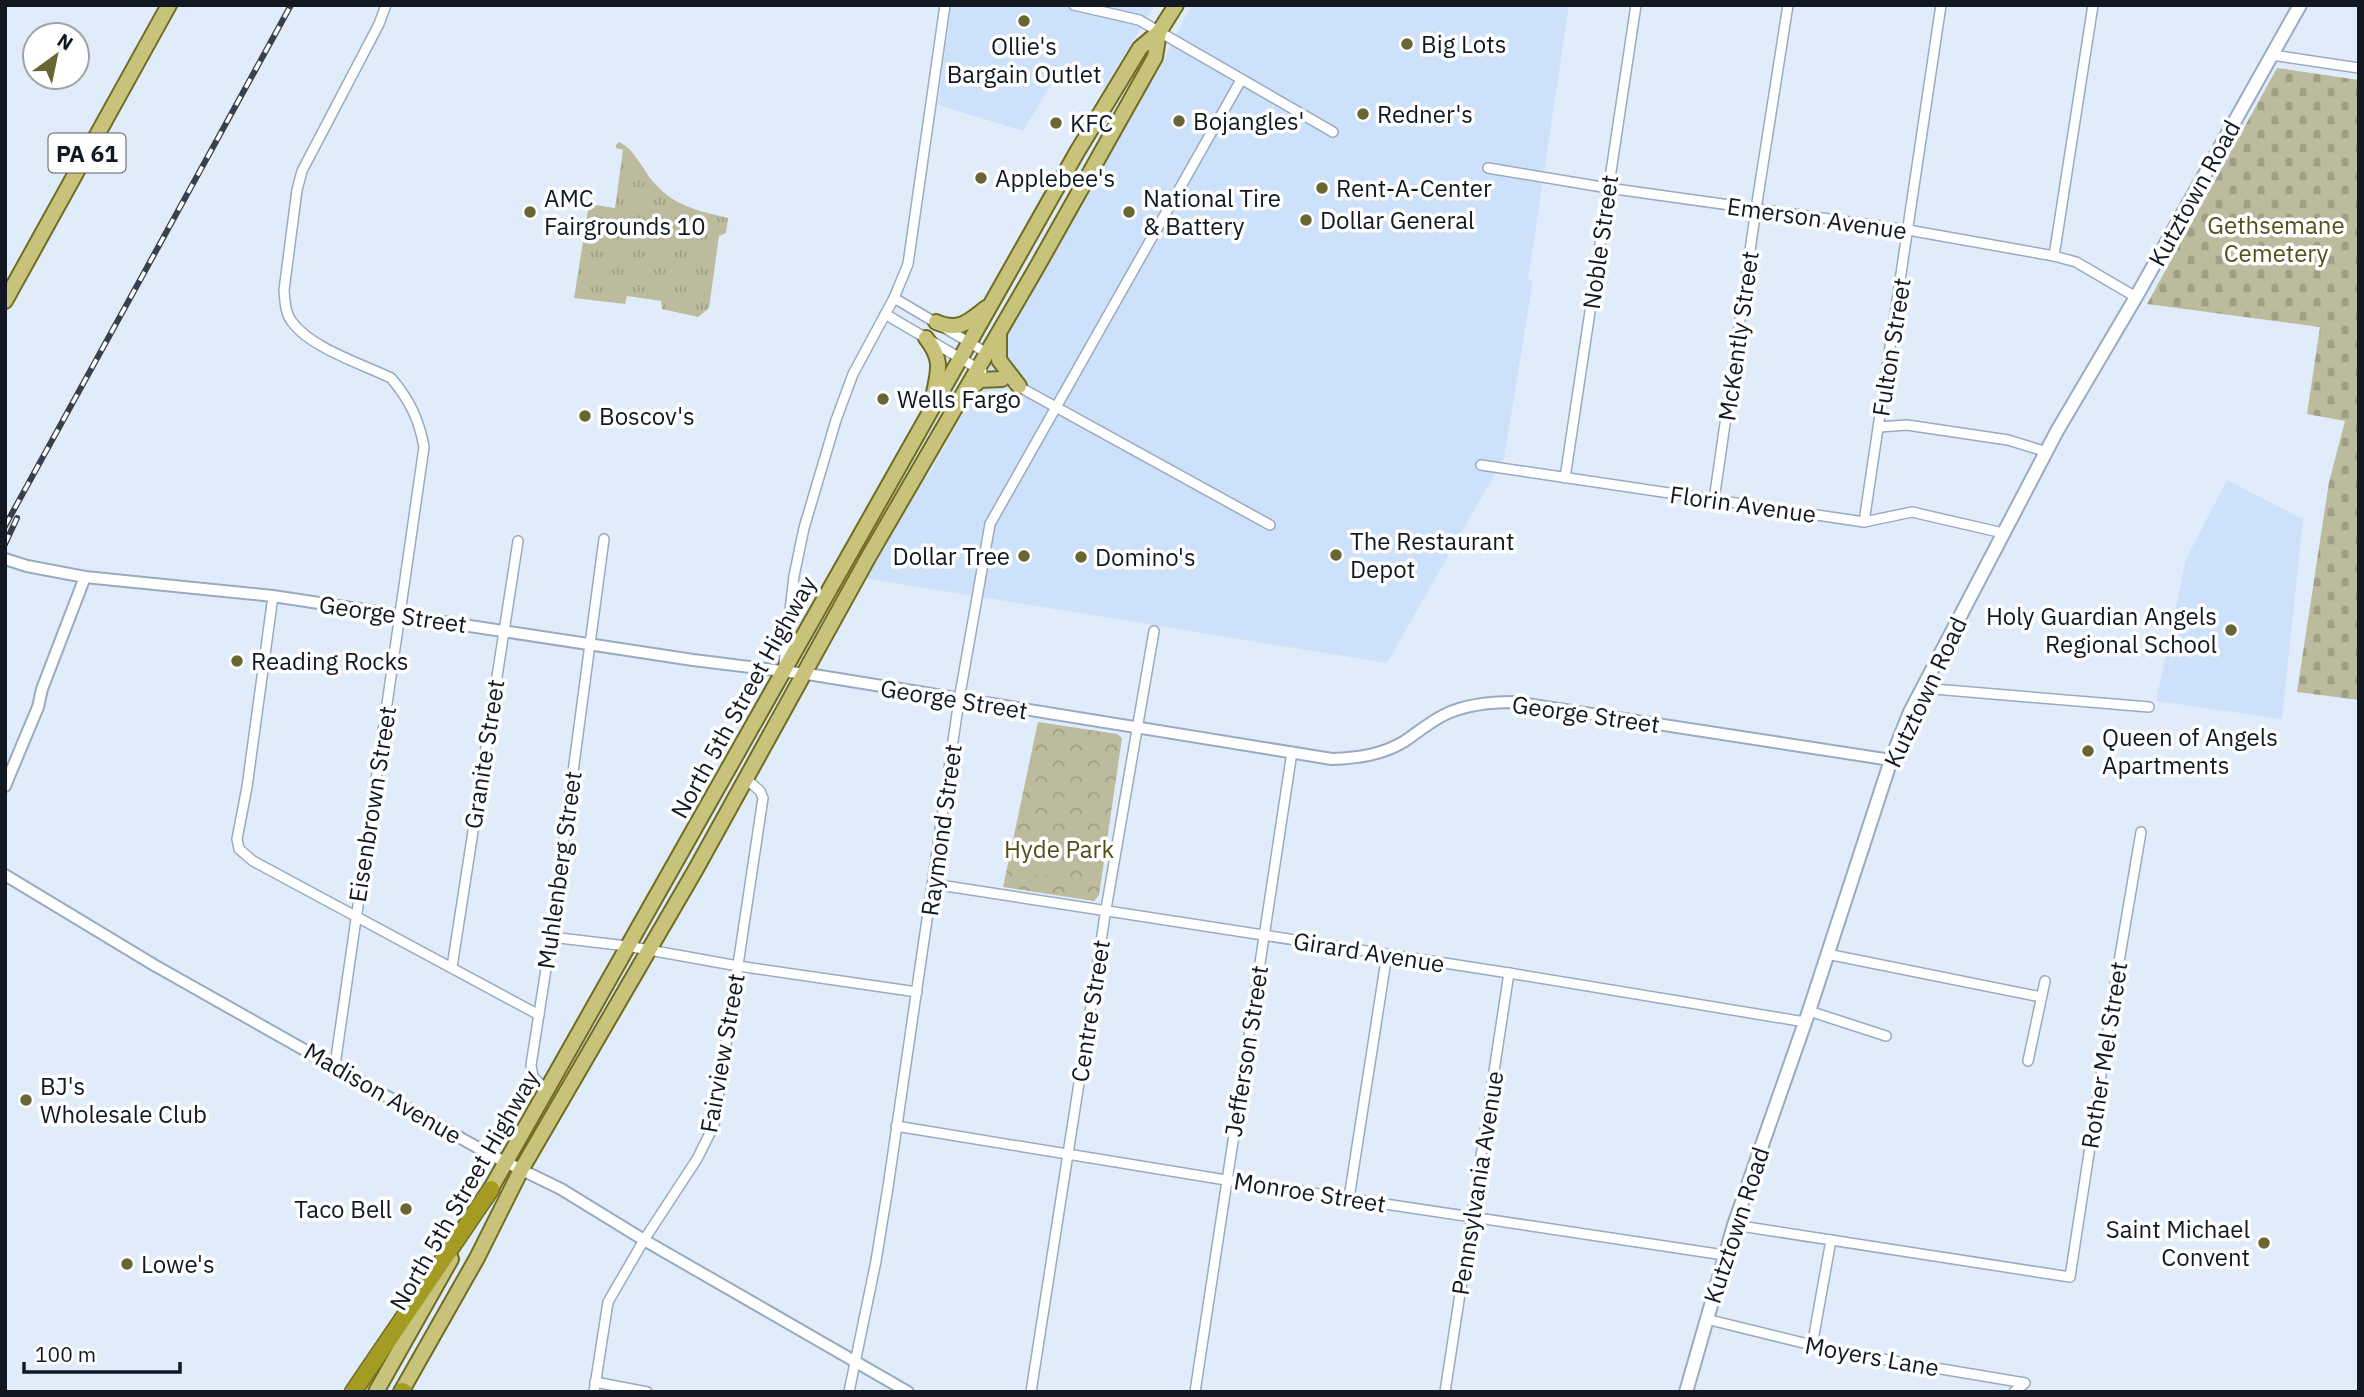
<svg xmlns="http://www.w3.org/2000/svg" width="2364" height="1397" viewBox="0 0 2364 1397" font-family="'IBM Plex Sans',sans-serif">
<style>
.built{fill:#cee1fa}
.grass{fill:url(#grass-tufts)}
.cemetery{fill:url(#cemetery-stones)}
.park{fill:url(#park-crowns)}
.pitch{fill:#bcbb9d}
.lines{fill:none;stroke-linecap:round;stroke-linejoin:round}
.minor-casing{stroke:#98abc2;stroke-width:12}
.tertiary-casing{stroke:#98abc2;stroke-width:14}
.secondary-casing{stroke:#98abc2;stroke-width:16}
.primary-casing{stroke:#706d22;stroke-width:18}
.motorway-casing{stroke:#706d22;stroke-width:19}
.minor{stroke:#fff;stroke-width:9}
.tertiary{stroke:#fff;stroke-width:10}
.secondary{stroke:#fff;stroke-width:12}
.primary{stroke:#c8c37a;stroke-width:14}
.motorway{stroke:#a39b22;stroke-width:16}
.rail-casing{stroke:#39404a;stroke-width:6}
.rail{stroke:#fff;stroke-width:3.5;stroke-dasharray:10;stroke-linecap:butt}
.poi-dot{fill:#6a6633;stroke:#fff;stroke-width:2.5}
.labels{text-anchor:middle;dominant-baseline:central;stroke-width:7;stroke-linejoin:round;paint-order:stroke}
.shield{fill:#fff;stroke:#595d64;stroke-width:2}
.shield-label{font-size:23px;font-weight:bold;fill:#121821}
.poi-label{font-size:24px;fill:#121821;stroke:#fff;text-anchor:start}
.street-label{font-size:24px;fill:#121821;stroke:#fff}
.park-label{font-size:24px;fill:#534f18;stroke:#fff}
</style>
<defs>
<pattern id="grass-tufts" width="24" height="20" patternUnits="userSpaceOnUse" patternTransform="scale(1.75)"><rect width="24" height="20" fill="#bcbb9d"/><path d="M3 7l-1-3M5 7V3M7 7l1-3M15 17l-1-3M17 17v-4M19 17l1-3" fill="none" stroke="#a1a087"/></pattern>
<pattern id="cemetery-stones" width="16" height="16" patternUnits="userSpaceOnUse" patternTransform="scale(1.75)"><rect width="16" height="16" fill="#bcbb9d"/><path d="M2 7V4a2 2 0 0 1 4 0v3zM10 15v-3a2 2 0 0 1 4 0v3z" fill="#a1a087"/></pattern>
<pattern id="park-crowns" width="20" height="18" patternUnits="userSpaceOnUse" patternTransform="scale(1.75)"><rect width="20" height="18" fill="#bcbb9d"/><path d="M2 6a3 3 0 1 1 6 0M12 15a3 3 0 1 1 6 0" fill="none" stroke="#a1a087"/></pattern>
</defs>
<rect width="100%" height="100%" fill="#e1ecfb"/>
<g class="built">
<polygon points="951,5 1155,5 1104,88 1054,80 1023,131 938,105"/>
<polygon points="1191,5 1569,5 1528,280 1533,281 1504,458 1387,663 864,578 910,495 929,474 977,389 993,373 982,366 1002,344 1166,55"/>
<polygon points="2227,480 2303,519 2282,719 2156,701 2186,559"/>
</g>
<path class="grass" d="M 619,142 C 636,150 643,171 655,184 C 676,207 700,211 728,218 L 726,233 L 719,236 L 709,308 L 698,317 L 662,309 L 661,301 L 627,296 L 625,304 L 574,298 L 589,204 L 615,208 L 623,150 L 616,148 L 616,145 Z"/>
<polygon class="cemetery" points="2277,68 2359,80 2359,700 2297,692 2329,482 2345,421 2307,414 2320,327 2147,304"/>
<polygon class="park" points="1038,722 1117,734 1122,738 1099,895 1094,901 1003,887"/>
<path class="pitch" d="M 1020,832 C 1051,832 1066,847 1047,876 L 1011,872 Z"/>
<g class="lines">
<g class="minor-casing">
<g id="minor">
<polyline points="1074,5 1139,20 1333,132"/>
<polyline points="2272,55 2359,68"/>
<polyline points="1488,168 1608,188 1908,230 2054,256 2076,262 2136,297"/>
<polyline points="2054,256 2093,5"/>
<polyline points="894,298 987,353"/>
<polyline points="885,314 982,371"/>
<polyline points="1014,384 1270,525"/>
<polyline points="1879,427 1907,425 2008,440 2047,452"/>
<polyline points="1481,465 1864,522 1912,512 2003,533"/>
<polyline points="1565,478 1636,5"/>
<polyline points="1714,500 1756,209 1788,5"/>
<polyline points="1864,522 1941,5"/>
<polyline points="273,596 247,787 237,839 239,849 253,861 539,1015"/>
<polyline points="784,664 794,576 804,528 836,420 853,374 894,298 908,264 945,5"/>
<polyline points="1922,688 2149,707"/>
<polyline points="933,884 1509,973 1805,1022"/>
<polyline points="551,937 627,946 738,966 917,992"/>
<polyline points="1827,954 2041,997"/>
<polyline points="452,967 518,541"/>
<polyline points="1809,1011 1886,1036"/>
<polyline points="2028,1061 2045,981"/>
<path d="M 335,1065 L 424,447 C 419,419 409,399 391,378 C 362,364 311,348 292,322 C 285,313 285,301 284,290 L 297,190 L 302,171 L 379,24 L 386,5"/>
<polyline points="547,1090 533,1077 531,1065 551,937 604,539"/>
<polyline points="896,1126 1226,1180 1724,1255"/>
<polyline points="1349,1198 1387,954"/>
<polyline points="1734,1225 2070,1277 2113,997 2141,832"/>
<polyline points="1706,1319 1840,1352 2025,1383 2014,1392"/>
<polyline points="1812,1346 1831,1240"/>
<polyline points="595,1382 647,1392"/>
<polyline points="594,1392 608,1302 644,1240 697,1159 714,1125 763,798 760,791 745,778"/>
<polyline points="849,1392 876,1261 888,1187 959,700 990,524 1241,80"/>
<polyline points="1031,1392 1106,909 1154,631"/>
<polyline points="1195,1392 1292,752"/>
<polyline points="1445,1392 1509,973"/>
</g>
</g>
<g class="tertiary-casing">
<g id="tertiary">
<path d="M 5,559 L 27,566 L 85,577 L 273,596 L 693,660 L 814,675 L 1332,759 C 1358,758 1382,755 1405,741 C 1418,732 1431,721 1446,714 C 1467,704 1491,702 1514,702 L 1891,760"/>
<polyline points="5,786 38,707 42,689 85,577"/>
<polyline points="5,875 154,965 489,1154 561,1189 644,1240 908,1392"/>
</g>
</g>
<g class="secondary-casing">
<polyline id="secondary" points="1686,1392 1734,1225 1809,1011 1891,760 1910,712 2057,431 2136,297 2300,5"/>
</g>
<g class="primary-casing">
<g id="primary">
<polyline points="5,301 169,5"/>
<path d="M 936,322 C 959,332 968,322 986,308"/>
<polyline points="999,335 999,360 1019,386"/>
<path d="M 926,338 C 944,361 938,371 933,398"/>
<polyline points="970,389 980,380 1002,379"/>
<polyline points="485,1199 1077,152 1140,48 1159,32 1176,5"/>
<polyline points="376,1392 451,1259"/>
<polyline points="401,1392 477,1258 521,1170 696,869 869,556 1037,267 1155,57 1159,32"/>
</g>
</g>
<g class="motorway-casing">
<g id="motorway">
<polyline points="402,1391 404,1392"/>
<polyline points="353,1392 491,1189"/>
</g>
</g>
<use href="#minor" class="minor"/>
<use href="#tertiary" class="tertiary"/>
<use href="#secondary" class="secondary"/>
<use href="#primary" class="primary"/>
<use href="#motorway" class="motorway"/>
<g class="rail-casing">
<g id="rail">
<polyline points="5,526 291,5"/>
<polyline points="5,544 17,518"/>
</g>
</g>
<use href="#rail" class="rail"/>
</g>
<g class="poi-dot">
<circle cx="1024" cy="21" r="7"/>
<circle cx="1407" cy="44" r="7"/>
<circle cx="1363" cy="114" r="7"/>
<circle cx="1179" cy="121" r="7"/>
<circle cx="1056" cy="123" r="7"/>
<circle cx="981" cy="178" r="7"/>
<circle cx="1322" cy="188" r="7"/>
<circle cx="530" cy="212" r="7"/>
<circle cx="1129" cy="212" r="7"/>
<circle cx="1306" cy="220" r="7"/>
<circle cx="883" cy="399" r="7"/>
<circle cx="585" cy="416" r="7"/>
<circle cx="1336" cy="555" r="7"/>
<circle cx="1024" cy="556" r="7"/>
<circle cx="1081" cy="557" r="7"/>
<circle cx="2231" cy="630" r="7"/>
<circle cx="237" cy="661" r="7"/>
<circle cx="2088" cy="751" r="7"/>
<circle cx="26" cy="1100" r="7"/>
<circle cx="406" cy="1209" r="7"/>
<circle cx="2264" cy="1243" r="7"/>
<circle cx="127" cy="1264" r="7"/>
</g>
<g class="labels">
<rect class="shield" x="48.5" y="133.5" width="77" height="39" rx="5"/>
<g class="shield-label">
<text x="87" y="153">PA 61</text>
</g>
<g class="poi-label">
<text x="1421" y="44">Big Lots</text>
<text x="1024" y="46" text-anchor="middle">Ollie's<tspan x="1024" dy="28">Bargain Outlet</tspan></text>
<text x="1377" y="114">Redner's</text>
<text x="1193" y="121">Bojangles'</text>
<text x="1070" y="123">KFC</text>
<text x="995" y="178">Applebee's</text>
<text x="1336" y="188">Rent-A-Center</text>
<text x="544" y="198">AMC<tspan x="544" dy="28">Fairgrounds 10</tspan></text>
<text x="1143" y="198">National Tire<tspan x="1143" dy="28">&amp; Battery</tspan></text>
<text x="1320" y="220">Dollar General</text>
<text x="897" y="399">Wells Fargo</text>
<text x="599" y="416">Boscov's</text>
<text x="1350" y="541">The Restaurant<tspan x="1350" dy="28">Depot</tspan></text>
<text x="1010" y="556" text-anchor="end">Dollar Tree</text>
<text x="1095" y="557">Domino's</text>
<text x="2217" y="616" text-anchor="end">Holy Guardian Angels<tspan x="2217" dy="28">Regional School</tspan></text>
<text x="251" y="661">Reading Rocks</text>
<text x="2102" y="737">Queen of Angels<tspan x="2102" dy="28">Apartments</tspan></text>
<text x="40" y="1086">BJ's<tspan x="40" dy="28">Wholesale Club</tspan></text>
<text x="392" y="1209" text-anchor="end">Taco Bell</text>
<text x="2250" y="1229" text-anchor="end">Saint Michael<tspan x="2250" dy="28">Convent</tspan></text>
<text x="141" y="1264">Lowe's</text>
</g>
<g class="street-label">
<text transform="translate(2194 193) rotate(-61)">Kutztown Road</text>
<text transform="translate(1817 218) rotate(8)">Emerson Avenue</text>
<text transform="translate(1600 242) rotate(-82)">Noble Street</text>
<text transform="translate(1738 336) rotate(-82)">McKently Street</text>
<text transform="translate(1891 347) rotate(-81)">Fulton Street</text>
<text transform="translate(1743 504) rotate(8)">Florin Avenue</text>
<text transform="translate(393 614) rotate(8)">George Street</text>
<text transform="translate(1925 692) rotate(-65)">Kutztown Road</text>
<text transform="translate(743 697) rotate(-61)">North 5th Street Highway</text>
<text transform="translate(954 699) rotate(9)">George Street</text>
<text transform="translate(1586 714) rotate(8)">George Street</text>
<text transform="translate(484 754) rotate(-81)">Granite Street</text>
<text transform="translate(372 804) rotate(-81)">Eisenbrown Street</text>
<text transform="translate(941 830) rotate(-82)">Raymond Street</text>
<text transform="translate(559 870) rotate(-82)">Muhlenberg Street</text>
<text transform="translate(1369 952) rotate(9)">Girard Avenue</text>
<text transform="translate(1090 1011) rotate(-81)">Centre Street</text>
<text transform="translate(1246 1051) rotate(-81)">Jefferson Street</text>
<text transform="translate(722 1053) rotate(-80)">Fairview Street</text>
<text transform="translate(2104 1055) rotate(-81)">Rother Mel Street</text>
<text transform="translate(383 1093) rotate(30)">Madison Avenue</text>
<text transform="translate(1477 1183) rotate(-81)">Pennsylvania Avenue</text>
<text transform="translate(464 1190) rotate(-60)">North 5th Street Highway</text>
<text transform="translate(1310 1192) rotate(9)">Monroe Street</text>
<text transform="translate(1736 1225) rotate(-72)">Kutztown Road</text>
<text transform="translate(1872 1356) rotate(10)">Moyers Lane</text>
</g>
<g class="park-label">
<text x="2276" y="225">Gethsemane<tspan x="2276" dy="28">Cemetery</tspan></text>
<text x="1059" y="849">Hyde Park</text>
</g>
</g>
<rect width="2364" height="1397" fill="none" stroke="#121821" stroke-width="14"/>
<g transform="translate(56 56) rotate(33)"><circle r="33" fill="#ffffff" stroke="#a0a3a6" stroke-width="2"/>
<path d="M0-5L12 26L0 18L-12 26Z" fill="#6a6633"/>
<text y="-10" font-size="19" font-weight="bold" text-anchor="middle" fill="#121821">N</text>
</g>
<path d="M24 1362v10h156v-10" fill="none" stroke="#121821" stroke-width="3.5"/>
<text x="35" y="1362" font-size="21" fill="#121821" stroke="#ffffff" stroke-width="5" paint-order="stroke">100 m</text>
</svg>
